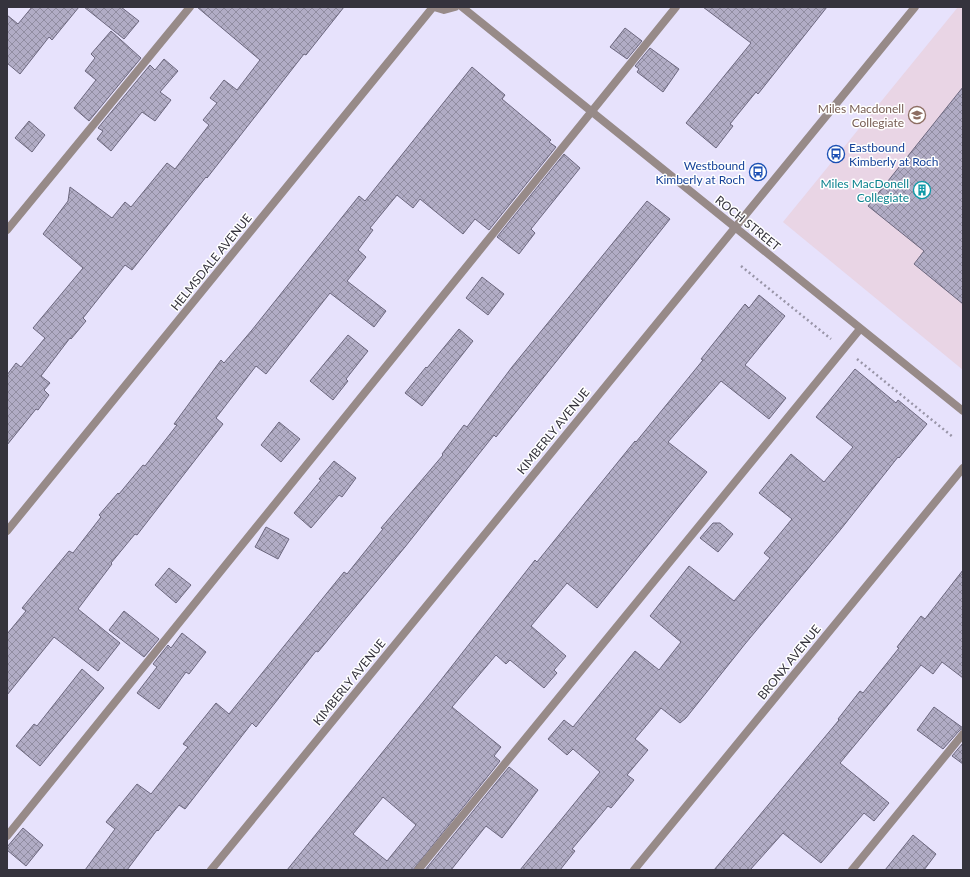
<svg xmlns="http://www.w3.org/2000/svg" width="970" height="877" viewBox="0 0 970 877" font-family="Lato,sans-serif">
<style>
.education{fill:#e9d5e5}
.building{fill:url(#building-cross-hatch);stroke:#6c677e;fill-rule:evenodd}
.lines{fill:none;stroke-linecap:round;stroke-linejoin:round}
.path{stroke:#9995a8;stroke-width:2.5;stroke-dasharray:2 3;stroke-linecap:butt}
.service{stroke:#978a88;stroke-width:8}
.minor{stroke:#978a88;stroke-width:8}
.tertiary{stroke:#978a88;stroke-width:8}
.labels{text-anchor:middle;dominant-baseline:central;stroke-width:3;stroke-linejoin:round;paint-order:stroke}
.education-label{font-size:12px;fill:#785e54;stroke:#fff;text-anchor:end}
.transit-label{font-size:12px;fill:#164399;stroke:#fff;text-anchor:start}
.culture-label{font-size:12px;fill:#0d838f;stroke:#fff;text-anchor:end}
.street-label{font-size:12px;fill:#35333d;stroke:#fff}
</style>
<defs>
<pattern id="building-cross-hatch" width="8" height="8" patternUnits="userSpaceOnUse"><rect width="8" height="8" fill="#b1acc5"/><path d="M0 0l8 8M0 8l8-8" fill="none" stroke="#918da1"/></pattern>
</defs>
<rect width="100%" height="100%" fill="#e7e2fc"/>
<polygon class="education" points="958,7 963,7 963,370 783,222"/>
<g class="building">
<polygon points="32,7 79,7 52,40 49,37 20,74 7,63 7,15 18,24"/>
<polygon points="84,7 121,7 139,21 124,39"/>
<polygon points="197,7 344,7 306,55 304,54 207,178 206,177 132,270 125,265 83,318 86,321 71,339 70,338 41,376 50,383 44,390 49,395 38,410 36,409 7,445 7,375 16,363 21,367 45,338 33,328 83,268 43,234 68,201 70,187 112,218 125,202 131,207 167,163 175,169 209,125 203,120 217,103 210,98 224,80 237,90 260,60"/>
<polygon points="703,7 827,7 758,94 756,92 730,124 733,126 716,148 686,123 751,43"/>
<polygon points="625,28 642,41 627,59 610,47"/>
<polygon points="111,31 141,58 89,121 74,108 96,80 85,71 95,58 91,54"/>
<polygon points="650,48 679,69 663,92 637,72 639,69 635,66"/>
<polygon points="164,59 178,71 160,92 171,100 155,121 142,112 111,151 97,139 103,131 98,128 150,65 155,70"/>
<polygon points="472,67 505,95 502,99 551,140 549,142 556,147 489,230 475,219 463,234 420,199 413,208 397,195 370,228 373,230 358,250 366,257 347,281 386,311 374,327 330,293 266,374 256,366 216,418 223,424 137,535 135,534 111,563 112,564 78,609 120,643 98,671 54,637 7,695 7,634 26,611 22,608 69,551 73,553 101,517 99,515 118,493 119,494 143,465 145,466 177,425 174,424 221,360 224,363 252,330 359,196 365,201"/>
<polygon points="963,87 963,304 914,264 924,251 868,206"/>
<polygon points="29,121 45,135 32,152 15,138"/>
<polygon points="564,154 580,168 531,229 535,233 519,254 497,237"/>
<polygon points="647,201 670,219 496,437 494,435 405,547 318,652 316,651 256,727 252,723 185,809 179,805 158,831 157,830 127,870 85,870 115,829 106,822 137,784 151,794 188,747 183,744 216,703 229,714 344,572 347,574 383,529 381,528 443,455 442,454 464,425 467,427 512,367"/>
<polygon points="482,277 504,294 488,315 466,298"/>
<path d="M 759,295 L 785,316 L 745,365 L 786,398 L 769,419 L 721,381 L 668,442 L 707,472 L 597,608 L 567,583 L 531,626 L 566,656 L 554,670 L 557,673 L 544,688 L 510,660 L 506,664 L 496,655 L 452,707 L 501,747 L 494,756 L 500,761 L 413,870 L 287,870 L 441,680 L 535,560 L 537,562 L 635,441 L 636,442 L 703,360 L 701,359 L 745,304 L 749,308 ZM 383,797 L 416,825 L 387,861 L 353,834 Z"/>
<polygon points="459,329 473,341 422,406 405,393 426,367 427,368"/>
<polygon points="348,335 368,351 346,379 348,381 333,400 310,381"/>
<polygon points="855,369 896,403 898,400 927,424 899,458 898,457 841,529 745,644 686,718 680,723 661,708 635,739 648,750 627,775 634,780 611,808 608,806 572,849 575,851 560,870 520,870 600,772 573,749 567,755 548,739 564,720 573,727 635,651 659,670 681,642 650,616 689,566 734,601 770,558 764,553 792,519 759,493 791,454 824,482 853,447 816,417"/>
<polygon points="279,422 300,439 281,462 261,445"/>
<polygon points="334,461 356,478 342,497 339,495 311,528 294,513 321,480 319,479"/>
<polygon points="713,523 720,523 733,534 718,552 700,538"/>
<polygon points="266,527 289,539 278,559 255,547"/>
<polygon points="169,568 191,585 176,603 155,585"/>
<polygon points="963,570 963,678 942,662 933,674 921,665 840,763 889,803 874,821 864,813 821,863 783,833 750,870 714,870 839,720 838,719 860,691 863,693 899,648 897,647 921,616 925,619"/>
<polygon points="124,611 159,639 144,657 109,630"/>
<polygon points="182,633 206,652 189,674 186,672 159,709 137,693 157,667 153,664 168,645 171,648"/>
<polygon points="82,669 104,688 40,766 16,746 34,724 37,726"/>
<polygon points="934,707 963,728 959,731 943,749 917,730"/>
<polygon points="963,743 963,764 952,756"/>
<polygon points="509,767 538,790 502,838 486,826 451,870 425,870"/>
<polygon points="23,828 43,845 26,866 7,850 7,847"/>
<polygon points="913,835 936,854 924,870 885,870"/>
</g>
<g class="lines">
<g class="path">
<polyline points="741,266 831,339"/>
<polyline points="857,359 953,437"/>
</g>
<g class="service">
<polyline points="7,230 190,7"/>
<polyline points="7,836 676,7"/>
<polyline points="418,870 860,329"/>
<polyline points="852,870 963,734"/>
</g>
<g class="minor">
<polyline points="434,7 444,10 455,7"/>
<polyline points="462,7 963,411"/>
<polyline points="7,531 433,7"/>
<polyline points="634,870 963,468"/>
</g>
<polyline class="tertiary" points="211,870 915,7"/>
</g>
<defs>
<g id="school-ring" transform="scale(0.9)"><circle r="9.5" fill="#fff" stroke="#8d6e63" stroke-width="1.5"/><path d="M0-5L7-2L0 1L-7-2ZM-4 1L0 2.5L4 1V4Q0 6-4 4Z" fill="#8d6e63"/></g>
<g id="bus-ring" transform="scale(0.9)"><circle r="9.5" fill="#fff" stroke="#1a4fb4" stroke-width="1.5"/><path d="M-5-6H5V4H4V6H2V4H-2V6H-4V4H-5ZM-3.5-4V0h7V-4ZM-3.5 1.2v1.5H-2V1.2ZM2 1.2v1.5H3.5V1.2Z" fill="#1a4fb4"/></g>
<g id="building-ring" transform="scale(0.9)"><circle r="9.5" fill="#fff" stroke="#0f9aa8" stroke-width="1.5"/><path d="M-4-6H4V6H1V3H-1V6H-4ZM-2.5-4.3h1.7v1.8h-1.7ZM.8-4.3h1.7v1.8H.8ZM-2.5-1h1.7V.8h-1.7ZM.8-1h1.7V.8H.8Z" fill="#0f9aa8"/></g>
</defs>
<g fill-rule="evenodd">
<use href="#school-ring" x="917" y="115"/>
<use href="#bus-ring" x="836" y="154"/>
<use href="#bus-ring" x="758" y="172"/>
<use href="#building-ring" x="922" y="190"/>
</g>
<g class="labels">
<g class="education-label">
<text x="904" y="108">Miles Macdonell<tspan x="904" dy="14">Collegiate</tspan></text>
</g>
<g class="transit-label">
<text x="849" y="147">Eastbound<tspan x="849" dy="14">Kimberly at Roch</tspan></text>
<text x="745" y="165" text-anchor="end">Westbound<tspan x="745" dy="14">Kimberly at Roch</tspan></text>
</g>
<g class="culture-label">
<text x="909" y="183">Miles MacDonell<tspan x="909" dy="14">Collegiate</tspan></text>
</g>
<g class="street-label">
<text transform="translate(748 223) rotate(39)">ROCH STREET</text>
<text transform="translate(211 262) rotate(-51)">HELMSDALE AVENUE</text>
<text transform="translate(553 431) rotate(-51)">KIMBERLY AVENUE</text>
<text transform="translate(789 662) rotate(-51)">BRONX AVENUE</text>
<text transform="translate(349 682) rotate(-51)">KIMBERLY AVENUE</text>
</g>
</g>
<rect width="970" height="877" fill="none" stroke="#35333d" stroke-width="16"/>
</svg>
